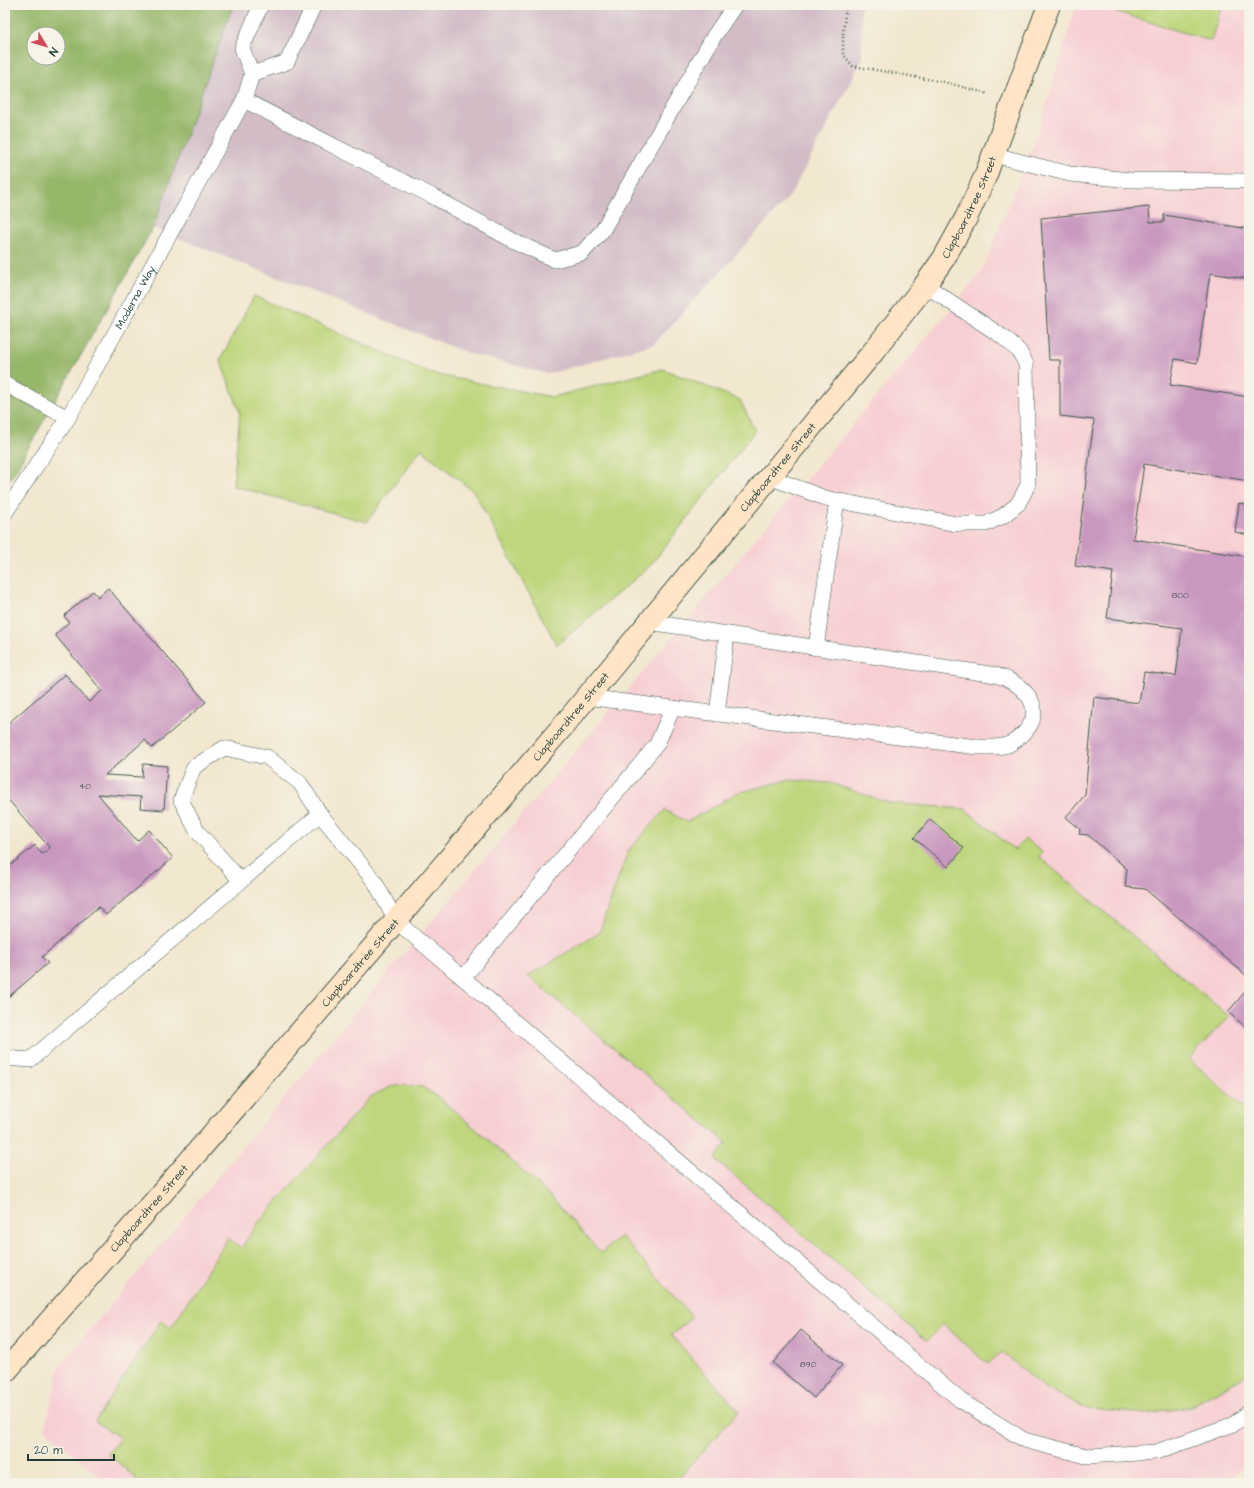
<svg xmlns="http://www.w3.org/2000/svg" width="1254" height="1488" viewBox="0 0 1254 1488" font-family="'Architects Daughter',sans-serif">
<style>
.built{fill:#f7cfd3}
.industrial{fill:#d2bdc7}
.green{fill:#bed67b;stroke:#6e8a58}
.forest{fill:#96b76b;stroke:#5a7a50;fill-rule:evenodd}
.building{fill:#c998bf}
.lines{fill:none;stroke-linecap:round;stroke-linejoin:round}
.lane-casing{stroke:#3f564b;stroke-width:16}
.secondary-casing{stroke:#3f564b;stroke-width:24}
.path{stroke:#3f564b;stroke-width:2.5;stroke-dasharray:1 3;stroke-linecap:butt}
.lane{stroke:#fff;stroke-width:15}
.secondary{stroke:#ffe4c6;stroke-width:22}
.labels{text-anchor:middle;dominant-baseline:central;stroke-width:4;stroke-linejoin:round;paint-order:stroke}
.number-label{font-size:9px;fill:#4a5457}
.street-label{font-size:11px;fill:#1f3d34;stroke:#f7f3e8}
</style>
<rect width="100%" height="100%" fill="#f7f3e8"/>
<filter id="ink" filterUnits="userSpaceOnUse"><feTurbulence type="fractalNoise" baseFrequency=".025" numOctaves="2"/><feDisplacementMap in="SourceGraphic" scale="8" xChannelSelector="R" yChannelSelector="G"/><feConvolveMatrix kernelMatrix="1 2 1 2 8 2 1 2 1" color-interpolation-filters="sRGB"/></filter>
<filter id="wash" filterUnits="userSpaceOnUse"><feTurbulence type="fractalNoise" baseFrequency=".012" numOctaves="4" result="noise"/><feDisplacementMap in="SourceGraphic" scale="16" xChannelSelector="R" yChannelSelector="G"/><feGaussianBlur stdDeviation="0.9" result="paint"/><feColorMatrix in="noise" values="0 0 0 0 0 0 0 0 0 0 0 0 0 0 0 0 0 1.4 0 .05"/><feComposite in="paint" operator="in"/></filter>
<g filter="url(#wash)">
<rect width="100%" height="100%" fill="#f2e7cf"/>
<polygon class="built" points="1076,5 1249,5 1249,1463 1224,1483 106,1483 45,1429 60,1366 393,967 981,273 1037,135"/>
<polygon class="industrial" points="233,5 861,5 862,60 790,196 654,344 548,374 467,353 153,228"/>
<g class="green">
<polygon points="1116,5 1222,5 1211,41 1114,11"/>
<polygon points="254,296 432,374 552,397 663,369 740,400 755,431 650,566 557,645 474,492 421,449 367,522 233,486 240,412 220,360"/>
<polygon points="788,780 830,783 889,803 965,809 1015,850 1025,839 1042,852 1039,857 1229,1016 1189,1059 1249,1112 1249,1371 1242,1378 1189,1407 1146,1414 1088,1409 1045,1388 1002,1352 988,1364 943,1324 927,1341 715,1159 727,1143 528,976 599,933 628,851 665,810 687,822 737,793"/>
<polygon points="404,1085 422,1087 438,1097 491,1142 551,1197 601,1253 621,1236 692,1317 671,1335 739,1411 674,1483 141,1483 108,1454 120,1438 95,1421 161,1321 171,1328 228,1238 241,1248 259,1222 370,1097 390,1087"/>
</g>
<path class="forest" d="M 5,5 L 233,5 L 153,228 L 13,475 L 5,484 ZM 34,34 L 58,34 L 58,58 L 34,58 Z"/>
<g id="blocks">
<g class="building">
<polygon points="1149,207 1150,222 1164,222 1164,215 1249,229 1249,279 1210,273 1197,363 1175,359 1170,385 1249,397 1249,481 1144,464 1133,539 1249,557 1249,978 1145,889 1125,887 1127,869 1088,835 1079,834 1080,829 1066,817 1085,795 1094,697 1139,703 1144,672 1176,676 1182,628 1107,618 1113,572 1075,566 1094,420 1060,416 1060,360 1049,360 1041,218"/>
<polygon points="1239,503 1249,505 1249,535 1235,532"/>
<polygon points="108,588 206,702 152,748 145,740 105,775 142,777 143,764 167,766 164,810 140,808 141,797 98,794 137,841 149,830 173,858 106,915 99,907 42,957 48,963 5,1000 5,870 35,845 42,854 50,848 5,796 5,726 65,674 89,702 102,691 55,635 69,622 64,616 93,591 98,597"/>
<polygon points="930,819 964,848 948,867 914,838"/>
<polygon points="1249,987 1249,1030 1228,1012"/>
<polygon points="801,1330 842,1365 814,1398 773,1363"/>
</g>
</g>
</g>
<g filter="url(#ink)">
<use href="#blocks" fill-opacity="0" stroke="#3f564b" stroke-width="1"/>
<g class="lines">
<g class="lane-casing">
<g id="lane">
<polyline points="252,74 287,62 314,5"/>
<polyline points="244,100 432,196 514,241 555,260 582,253 602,231 714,36 735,5"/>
<polyline points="994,155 1070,174 1130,180 1249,181"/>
<polyline points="5,384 68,418"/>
<polyline points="769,477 825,498 956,524 986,524 1003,516 1018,504 1028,485 1026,364 1019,351 1003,337 925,285"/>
<path id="s1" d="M 5,513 L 68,418 L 244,100 L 252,74 L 242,48 L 261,5"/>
<polyline points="816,648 837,500"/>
<path d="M 586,697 L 977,747 C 987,747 998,748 1008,745 C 1014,742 1020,737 1025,732 C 1048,706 1021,682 996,675 L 649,622"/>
<polyline points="717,714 727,634"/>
<polyline points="241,881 197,831 181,800 194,767 224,748 267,757 300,783 320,814"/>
<polyline points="463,978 657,744 673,708"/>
<polyline points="5,1058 30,1060 320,814 375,882 396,921 960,1400 1024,1440 1086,1456 1156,1452 1234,1424 1249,1412"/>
</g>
</g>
<g class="secondary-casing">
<g id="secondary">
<path id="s2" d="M 5,1372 L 156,1200 L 563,726 L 873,352 L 925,285 L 944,258 L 966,218 L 985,177 L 1049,5"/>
</g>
</g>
<polyline class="path" points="846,5 843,35 843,54 853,66 944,82 989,94"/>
<use href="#lane" class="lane"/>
<use href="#secondary" class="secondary"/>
</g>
</g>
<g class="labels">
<g class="number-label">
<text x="1180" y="595">800</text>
<text x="85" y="786">40</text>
<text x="808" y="1364">890</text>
</g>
<g class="street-label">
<text stroke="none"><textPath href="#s2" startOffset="1514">Clapboardtree Street</textPath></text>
<text stroke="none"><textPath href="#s1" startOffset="252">Moderna Way</textPath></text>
<text stroke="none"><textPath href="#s2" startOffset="1190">Clapboardtree Street</textPath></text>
<text stroke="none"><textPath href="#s2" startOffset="866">Clapboardtree Street</textPath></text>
<text stroke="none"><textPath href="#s2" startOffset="542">Clapboardtree Street</textPath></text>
<text stroke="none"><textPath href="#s2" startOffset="218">Clapboardtree Street</textPath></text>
</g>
</g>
<rect width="1254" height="1488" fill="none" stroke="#f7f3e8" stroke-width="20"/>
<g transform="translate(46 46) rotate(128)"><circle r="19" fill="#f7f3e8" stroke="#a1aaa0"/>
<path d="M0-3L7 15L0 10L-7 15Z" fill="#d1495b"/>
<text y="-6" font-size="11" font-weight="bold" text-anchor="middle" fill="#1f3d34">N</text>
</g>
<path d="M28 1454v6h86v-6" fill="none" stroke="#1f3d34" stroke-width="2"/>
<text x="34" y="1454" font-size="12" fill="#1f3d34" stroke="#f7f3e8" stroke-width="3" paint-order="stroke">20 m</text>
</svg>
